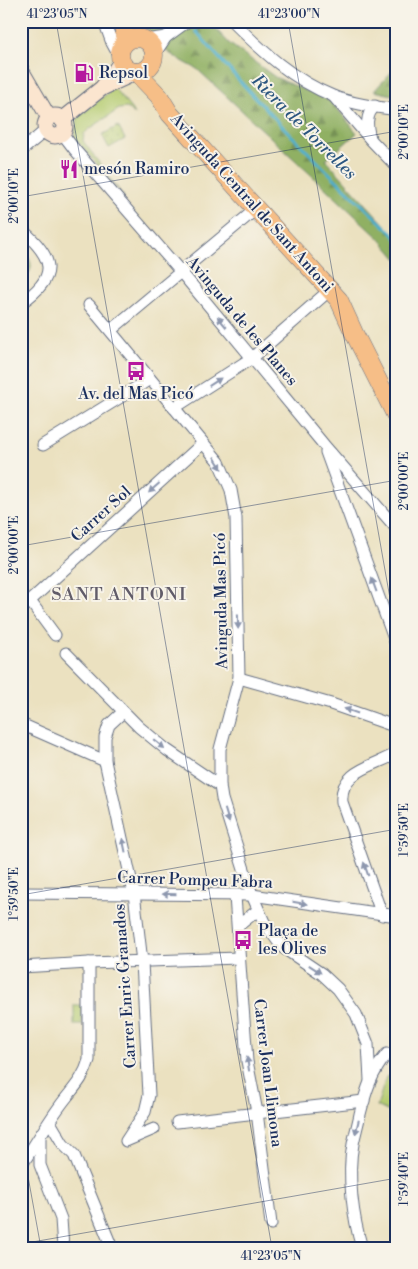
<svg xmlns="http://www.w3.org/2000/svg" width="418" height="1269" viewBox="0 0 418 1269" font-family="'Libre Bodoni',serif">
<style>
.forest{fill:url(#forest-firs);stroke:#567060}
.park{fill:url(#park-dots);stroke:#687e68}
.garden{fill:#b5cc71;stroke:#687e68}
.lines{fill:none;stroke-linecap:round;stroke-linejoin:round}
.stream{stroke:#4fb0ce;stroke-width:3}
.street-casing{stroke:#646d80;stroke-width:13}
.secondary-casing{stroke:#646d80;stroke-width:17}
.primary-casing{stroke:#646d80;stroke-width:19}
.street{stroke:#fff;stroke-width:11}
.secondary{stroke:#fbe5cf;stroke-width:15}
.primary{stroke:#f6be87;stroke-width:18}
.oneway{fill:#8d97ae}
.ticks{fill:none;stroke:#1b2f5e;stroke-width:1;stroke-opacity:0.45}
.labels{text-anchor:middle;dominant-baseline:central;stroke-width:4;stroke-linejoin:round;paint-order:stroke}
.poi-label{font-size:16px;fill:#1b2f5e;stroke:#f7f3e8;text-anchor:start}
.street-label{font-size:16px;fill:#1b2f5e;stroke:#f7f3e8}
.water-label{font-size:18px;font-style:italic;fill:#2b5680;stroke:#f7f3e8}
.neighbourhood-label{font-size:18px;letter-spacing:1px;fill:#615c69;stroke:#f7f3e8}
.neatline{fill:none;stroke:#1b2f5e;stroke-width:2}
.ticks-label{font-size:12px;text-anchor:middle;fill:#1b2f5e}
</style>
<defs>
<pattern id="forest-firs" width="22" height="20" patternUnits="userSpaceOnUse" patternTransform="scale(1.25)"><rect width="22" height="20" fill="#90b063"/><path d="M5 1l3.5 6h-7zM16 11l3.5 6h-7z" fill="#759055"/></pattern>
<pattern id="park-dots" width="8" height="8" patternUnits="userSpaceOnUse" patternTransform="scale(1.25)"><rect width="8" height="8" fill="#b5cc71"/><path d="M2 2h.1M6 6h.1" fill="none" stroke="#92a660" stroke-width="1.8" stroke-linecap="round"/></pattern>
</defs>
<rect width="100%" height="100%" fill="#f7f3e8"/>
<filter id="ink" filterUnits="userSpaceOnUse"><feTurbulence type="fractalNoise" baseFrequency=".02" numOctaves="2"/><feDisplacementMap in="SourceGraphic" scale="10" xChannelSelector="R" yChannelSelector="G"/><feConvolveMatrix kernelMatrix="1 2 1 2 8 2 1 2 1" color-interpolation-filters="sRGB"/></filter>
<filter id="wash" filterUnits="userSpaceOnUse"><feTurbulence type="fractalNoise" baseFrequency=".0096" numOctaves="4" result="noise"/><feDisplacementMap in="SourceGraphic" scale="20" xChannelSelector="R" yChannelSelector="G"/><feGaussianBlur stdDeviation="1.12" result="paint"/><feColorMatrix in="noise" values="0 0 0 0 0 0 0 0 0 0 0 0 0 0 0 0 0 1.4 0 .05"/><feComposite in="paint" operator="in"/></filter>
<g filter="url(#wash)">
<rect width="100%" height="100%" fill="#ebe1c0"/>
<g class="forest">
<path d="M 144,21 L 208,21 L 230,44 L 275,77 L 332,102 L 357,133 L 326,160 L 397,238 L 397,259 L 379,238 L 197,69 C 177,58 149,45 144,21 Z"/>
<polygon points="397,66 397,96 374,91"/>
</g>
<g class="park">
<polygon points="118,126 125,139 109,148 102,135"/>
<path d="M 21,249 C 34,261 35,270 21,282 Z"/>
</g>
<g class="garden">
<polygon points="114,88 136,115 127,108 119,109 88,130 84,134 83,141 124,197 74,137 78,117"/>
<rect x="74" y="1005" width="8" height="20"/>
<polygon points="397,1071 397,1116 377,1106 386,1077"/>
</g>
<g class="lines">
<path class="stream" d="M 196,31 C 256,103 323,169 392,233 L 397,240"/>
</g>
</g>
<g filter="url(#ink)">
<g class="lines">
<g class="street-casing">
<g id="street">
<polyline points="104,21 112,43 120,58"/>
<path d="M 232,21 C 262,51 293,80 333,96 C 351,104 377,107 397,110"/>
<polyline points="145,40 166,37"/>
<polyline points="154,55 166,37 188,21"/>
<polyline points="334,97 371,140 397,167"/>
<polyline points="62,133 75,150 181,272 324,445 397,529"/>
<path d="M 370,138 C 367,127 365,115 375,106"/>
<polyline points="21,151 46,130"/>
<path d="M 21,229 C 54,258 60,276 21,303"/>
<polyline points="89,305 219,462 231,490 236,518 239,678 220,749 220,786 222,799 252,895 264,922 282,947 322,974 338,989 356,1014 368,1044 370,1080"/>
<polyline points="111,330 256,209"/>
<polyline points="174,408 252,358 331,289"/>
<polyline points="43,445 150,379"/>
<polyline points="326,452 397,647"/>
<polyline points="30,601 55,635"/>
<polyline points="21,609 203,443"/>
<polyline points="66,653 139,727 167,750 220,786"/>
<polyline points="239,678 331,704 397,727"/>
<polyline points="123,712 109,725 105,737 105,761 134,893 142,962 149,1095 145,1112 126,1141 154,1129"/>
<polyline points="21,724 105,761"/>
<polyline points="21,893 252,895 397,916"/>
<polyline points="235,896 247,1061 257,1112 271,1224"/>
<path d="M 382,915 L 342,802 C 339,770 376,766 397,753"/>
<polyline points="238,926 258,910"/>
<polyline points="21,967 89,963 239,958"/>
<polyline points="50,1122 63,1144 74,1155 112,1248"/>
<polyline points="177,1122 364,1101"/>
<polyline points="40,1137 40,1165 61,1219 63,1248"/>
<path d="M 21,1166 C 34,1146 46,1125 60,1106 C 72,1089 83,1081 89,1060 L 89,963"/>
<path d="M 362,1248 C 353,1218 347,1175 353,1144 C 355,1134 358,1124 360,1114 C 366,1091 371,1073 387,1054"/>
</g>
</g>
<g class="secondary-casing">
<g id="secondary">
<polyline points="21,70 49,118"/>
<polyline points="103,87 121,62"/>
<circle cx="55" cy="126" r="10"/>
<polyline points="62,120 102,88 126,77 133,72"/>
</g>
</g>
<g class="primary-casing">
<g id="primary">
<polyline points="123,21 125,42"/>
<circle cx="137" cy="55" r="17"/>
<polyline points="136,72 159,96 170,114 339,300 354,333 397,418"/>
</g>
</g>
<use href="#street" class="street"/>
<use href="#secondary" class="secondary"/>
<use href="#primary" class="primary"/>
</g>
<defs><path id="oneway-solid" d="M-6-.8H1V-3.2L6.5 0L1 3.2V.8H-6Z" transform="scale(1.25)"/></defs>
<g class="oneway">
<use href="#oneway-solid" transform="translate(222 322) rotate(-130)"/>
<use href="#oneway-solid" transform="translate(215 382) rotate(-33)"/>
<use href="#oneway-solid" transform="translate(218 463) rotate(58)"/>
<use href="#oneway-solid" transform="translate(154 488) rotate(138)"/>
<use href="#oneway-solid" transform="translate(374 585) rotate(-110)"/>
<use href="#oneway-solid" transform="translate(238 622) rotate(89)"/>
<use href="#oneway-solid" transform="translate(351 711) rotate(-161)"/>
<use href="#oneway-solid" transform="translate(159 744) rotate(39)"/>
<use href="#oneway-solid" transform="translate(227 816) rotate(73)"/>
<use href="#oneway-solid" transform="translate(124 845) rotate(-102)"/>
<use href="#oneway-solid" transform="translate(366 869) rotate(-109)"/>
<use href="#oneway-solid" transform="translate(169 894) rotate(-178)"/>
<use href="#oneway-solid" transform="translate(300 903) rotate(9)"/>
<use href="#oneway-solid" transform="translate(315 969) rotate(34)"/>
<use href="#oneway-solid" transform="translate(248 1064) rotate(-99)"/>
<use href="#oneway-solid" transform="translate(357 1127) rotate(104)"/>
</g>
</g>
<path class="ticks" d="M 56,21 L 272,1248M 288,21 L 397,638M 21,197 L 397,131M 21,546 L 397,480M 21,895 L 397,829M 21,1138 L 41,1248M 21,1244 L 397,1178"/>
<defs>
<g id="fuel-bare" transform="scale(1.5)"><path d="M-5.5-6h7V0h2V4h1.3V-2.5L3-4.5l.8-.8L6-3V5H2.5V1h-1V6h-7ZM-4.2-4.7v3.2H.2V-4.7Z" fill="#b5179e" stroke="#f7f3e8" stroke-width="2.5" paint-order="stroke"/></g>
<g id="restaurant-bare" transform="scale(1.5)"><path d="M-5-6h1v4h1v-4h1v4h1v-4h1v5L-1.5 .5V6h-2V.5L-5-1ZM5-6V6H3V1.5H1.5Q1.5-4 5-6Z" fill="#b5179e" stroke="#f7f3e8" stroke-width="2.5" paint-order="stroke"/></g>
<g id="bus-bare" transform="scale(1.5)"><path d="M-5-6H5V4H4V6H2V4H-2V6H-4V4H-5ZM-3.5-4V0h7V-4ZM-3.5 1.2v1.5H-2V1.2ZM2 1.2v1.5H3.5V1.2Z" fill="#b5179e" stroke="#f7f3e8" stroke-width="2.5" paint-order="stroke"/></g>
</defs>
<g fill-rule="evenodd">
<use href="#fuel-bare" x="84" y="73"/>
<use href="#restaurant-bare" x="69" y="169"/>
<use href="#bus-bare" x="136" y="371"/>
<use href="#bus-bare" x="243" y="940"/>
</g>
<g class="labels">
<g class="poi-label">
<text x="99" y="73">Repsol</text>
<text x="84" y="169">mesón Ramiro</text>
<text x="136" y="394" text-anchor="middle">Av. del Mas Picó</text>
<text x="258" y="931">Plaça de<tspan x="258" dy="18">les Olives</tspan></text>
</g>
<g class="street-label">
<text transform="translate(252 203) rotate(48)">Avinguda Central de Sant Antoni</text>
<text transform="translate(242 321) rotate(50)">Avinguda de les Planes</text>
<text transform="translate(101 514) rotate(-42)">Carrer Sol</text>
<text transform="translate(221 601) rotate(-91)">Avinguda Mas Picó</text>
<text transform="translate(195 880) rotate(2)">Carrer Pompeu Fabra</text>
<text transform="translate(125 986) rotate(-94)">Carrer Enric Granados</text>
<text transform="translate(268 1073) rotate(83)">Carrer Joan Llimona</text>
</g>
<g class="water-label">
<text transform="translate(304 127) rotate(45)">Riera de Torrelles</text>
</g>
<g class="neighbourhood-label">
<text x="119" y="594">SANT ANTONI</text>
</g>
</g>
<rect width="418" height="1269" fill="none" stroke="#f7f3e8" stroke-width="55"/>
<rect x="28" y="28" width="362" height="1214" class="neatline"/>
<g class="ticks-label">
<text x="57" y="18">41°23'05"N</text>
<text x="289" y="18">41°23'00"N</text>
<text transform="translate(404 132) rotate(-90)" y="4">2°00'10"E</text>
<text transform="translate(14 196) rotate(-90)" y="4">2°00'10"E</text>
<text transform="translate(404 481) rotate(-90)" y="4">2°00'00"E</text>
<text transform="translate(14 545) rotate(-90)" y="4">2°00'00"E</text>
<text transform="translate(404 830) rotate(-90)" y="4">1°59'50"E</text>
<text transform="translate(14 894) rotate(-90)" y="4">1°59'50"E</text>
<text transform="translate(404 1179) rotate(-90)" y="4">1°59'40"E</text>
<text x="271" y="1260">41°23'05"N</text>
</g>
</svg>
